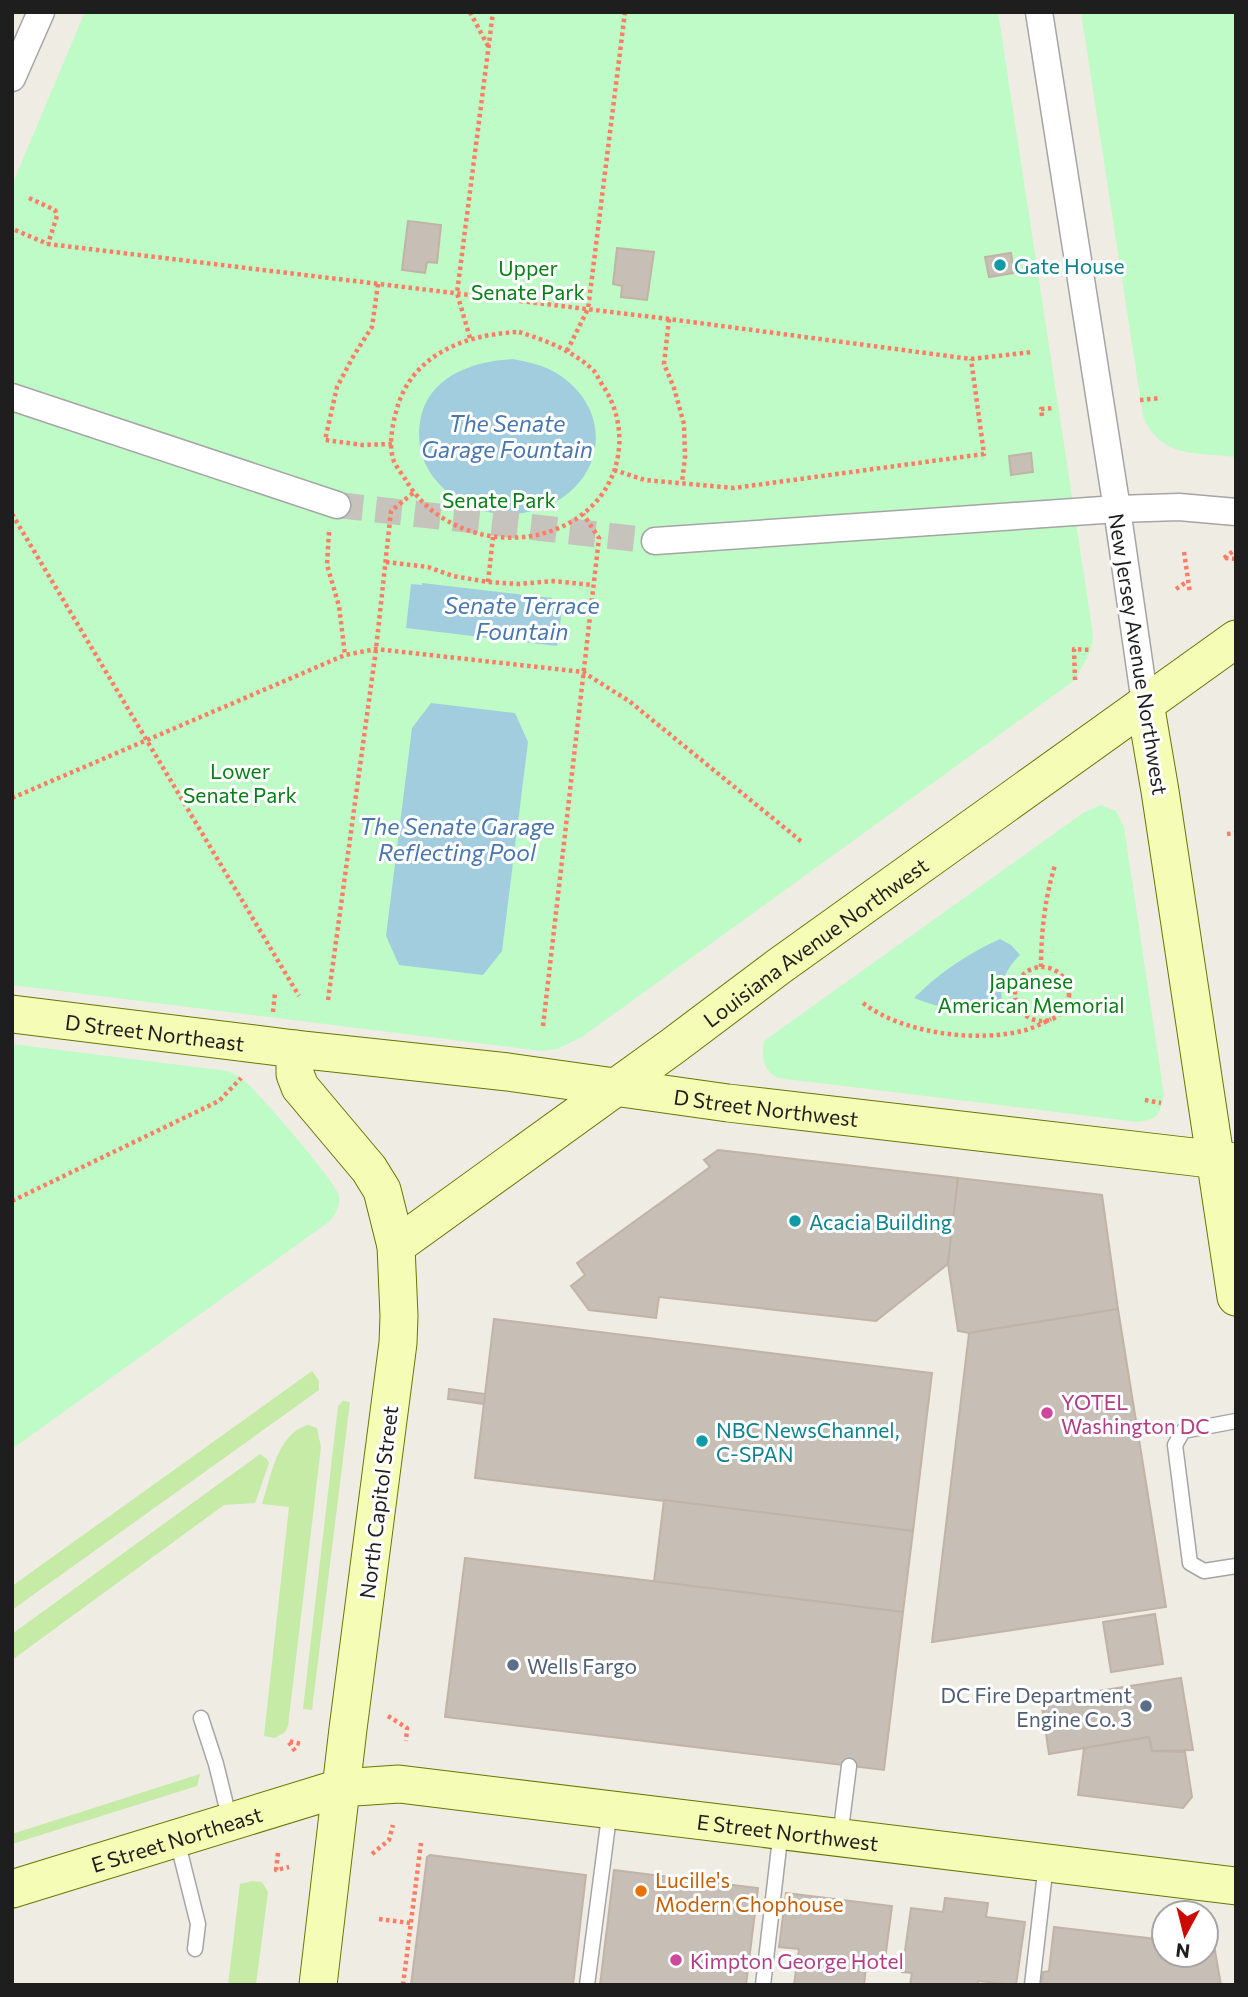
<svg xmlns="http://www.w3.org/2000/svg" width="1248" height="1997" viewBox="0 0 1248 1997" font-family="Commissioner,sans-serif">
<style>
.grass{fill:#c5eba7}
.park{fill:#befbc6}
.water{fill:#a2cddf}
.building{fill:#c7beb6;stroke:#c1b3a5;stroke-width:2}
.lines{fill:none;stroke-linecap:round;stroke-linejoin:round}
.street-tunnel{stroke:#c5c3bc;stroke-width:26;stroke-dasharray:26 13;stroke-linecap:butt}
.lane-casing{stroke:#a5a5a5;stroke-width:17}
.street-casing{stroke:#a5a5a5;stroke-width:29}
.secondary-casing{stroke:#657801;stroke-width:39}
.path{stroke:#ff7d65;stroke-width:4.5;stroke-dasharray:3.5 3.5;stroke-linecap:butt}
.lane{stroke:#fff;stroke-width:14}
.street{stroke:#fff;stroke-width:26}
.secondary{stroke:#f4fcb5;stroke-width:37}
.culture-dot{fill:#0f9aa8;stroke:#fff;stroke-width:2.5}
.hotel-dot{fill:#d1479c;stroke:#fff;stroke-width:2.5}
.service-dot{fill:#5c6f8a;stroke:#fff;stroke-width:2.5}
.food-dot{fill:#e8710a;stroke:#fff;stroke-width:2.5}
.labels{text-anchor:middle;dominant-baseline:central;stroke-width:6;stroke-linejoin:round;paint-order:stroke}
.culture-label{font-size:21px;fill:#0d838f;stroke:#fff;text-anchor:start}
.park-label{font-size:21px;fill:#078018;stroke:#fff}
.street-label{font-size:21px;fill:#1e1e1e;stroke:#fff}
.hotel-label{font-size:21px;fill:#b23c85;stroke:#fff;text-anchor:start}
.service-label{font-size:21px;fill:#4e5e75;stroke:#fff;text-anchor:start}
.food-label{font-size:21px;fill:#c56008;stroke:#fff;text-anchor:start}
.water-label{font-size:23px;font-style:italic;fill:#4776b1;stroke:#fff}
</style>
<rect width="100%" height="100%" fill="#efece3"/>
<g class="grass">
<polygon points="312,1371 319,1381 319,1390 12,1610 12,1586"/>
<polygon points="343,1401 350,1402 312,1710 303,1709 338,1406"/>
<path d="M 308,1425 L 317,1428 L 321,1447 L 288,1726 L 285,1732 L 275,1738 L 264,1736 L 289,1507 L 262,1504 C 271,1477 277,1433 308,1425 Z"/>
<polygon points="260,1454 267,1459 269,1463 255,1503 224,1505 12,1660 12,1634"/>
<polygon points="200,1774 197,1786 12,1844 12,1834"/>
<polygon points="252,1881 262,1882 268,1892 256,1985 228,1985 240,1884"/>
</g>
<g class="park">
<polygon points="85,12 998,12 1093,634 1091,650 1075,680 582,1037 557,1049 542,1051 12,985 12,185"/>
<path d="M 1081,12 L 1236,12 L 1236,457 C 1196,452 1161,459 1143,416 Z"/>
<path d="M 1101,805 L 1116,811 L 1124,827 L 1164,1095 C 1159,1115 1159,1119 1138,1122 L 778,1078 C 762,1069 762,1058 764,1041 L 1083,813 Z"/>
<path d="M 12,1044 L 228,1071 C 235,1075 241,1077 247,1083 C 261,1096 337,1183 339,1196 C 340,1206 336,1214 330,1221 L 12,1449 Z"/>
</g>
<g class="water">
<path d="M 513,359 C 528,362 544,365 558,374 C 622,416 600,497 528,512 C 509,516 489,515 471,506 C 451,497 434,483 425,463 C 419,450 418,436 420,422 C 427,376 473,361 513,359 Z"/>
<polygon points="422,583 552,598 552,601 563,602 557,646 406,628 411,584 422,585"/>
<polygon points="431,703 515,713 528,742 502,951 483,975 399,965 386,936 412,728"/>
<path d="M 1000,939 L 1011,945 L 1020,955 C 1003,971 996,992 1006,1013 C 974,1014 944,1010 914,998 C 939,973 967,954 1000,939 Z"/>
</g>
<g class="building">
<polygon points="408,221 441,225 437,263 427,262 425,273 402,270"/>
<polygon points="617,248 654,252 647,300 621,297 622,286 613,284"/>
<polygon points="1011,253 1014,273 989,277 985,257"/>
<polygon points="1031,453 1033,472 1011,475 1009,456"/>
<polygon points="718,1150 958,1178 948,1264 876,1321 659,1297 656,1318 589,1310 571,1286 585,1275 577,1263 710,1167 704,1160"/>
<polygon points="958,1178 1102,1195 1118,1309 969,1333 958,1331 948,1264"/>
<polygon points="1118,1309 1166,1607 932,1642 969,1333"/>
<polygon points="494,1319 932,1373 913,1531 475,1478"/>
<polygon points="449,1389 485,1394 484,1404 448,1399"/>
<polygon points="664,1500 913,1531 903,1612 654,1582"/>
<polygon points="465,1558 903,1612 884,1770 445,1717"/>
<polygon points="1155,1614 1163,1664 1111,1672 1103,1622"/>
<polygon points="1181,1678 1193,1750 1152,1751 1149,1737 1049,1754 1041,1700"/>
<polygon points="1149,1737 1152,1751 1185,1752 1192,1797 1183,1808 1078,1795 1084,1748"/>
<polygon points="430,1855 586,1875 573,1985 411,1985 427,1857"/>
<polygon points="614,1870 758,1888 746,1985 600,1985"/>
<polygon points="786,1893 892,1906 885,1960 867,1958 864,1985 794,1985 799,1949 779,1947"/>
<polygon points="945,1898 988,1903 986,1917 1025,1922 1016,1985 978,1981 978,1985 910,1985 912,1973 902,1972 911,1908 943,1912"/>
<polygon points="1054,1927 1164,1940 1164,1955 1206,1955 1206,1946 1214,1945 1221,1985 1041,1985 1043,1972 1049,1971"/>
</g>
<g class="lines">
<polyline class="street-tunnel" points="337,505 655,541"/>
<g class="lane-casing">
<g id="lane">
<polyline points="1236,1421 1183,1431 1175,1445 1190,1563 1204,1571 1236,1566"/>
<polyline points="201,1718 216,1764 230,1821"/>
<polyline points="840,1837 849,1766"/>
<polyline points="177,1840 198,1924 195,1949"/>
<polyline points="587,1985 610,1809"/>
<polyline points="763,1985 781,1830"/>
<polyline points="1032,1985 1046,1864"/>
</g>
</g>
<g class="street-casing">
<g id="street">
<polyline points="1039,12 1117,509 1145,703"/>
<polyline points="12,78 41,12"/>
<polyline points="12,397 337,505"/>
<polyline points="655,541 1117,509 1179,507 1236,512"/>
</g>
</g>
<g class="secondary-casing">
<g id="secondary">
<polyline points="1145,703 1160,791 1236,1297"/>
<path id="s1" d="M 12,1014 L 295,1049 L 508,1072 L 728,1103 L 1236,1162"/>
<polyline points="295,1049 295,1074 300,1087 369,1169 382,1190 396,1246 399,1316 398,1343 348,1729 318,1985"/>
<path id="s2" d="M 396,1246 L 673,1046 L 778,967 L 1236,639"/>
<path id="s3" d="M 12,1889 L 340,1788 L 399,1784 L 1236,1886"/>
</g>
</g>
<g class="path">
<polyline points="470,12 488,46"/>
<polyline points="29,198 55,210 57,216 48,244"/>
<polyline points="15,230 48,244 669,319 971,359 1032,352"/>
<polyline points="378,284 372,327 354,355 337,387 325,440 363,445 392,444"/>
<polyline points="669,319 664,364 674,388 684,424 685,457 682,483"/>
<path d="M 519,332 C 545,340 574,351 594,371 C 598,376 601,384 605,389 C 630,430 622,483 584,513 C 530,556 443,541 407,482 C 403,475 396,467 393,459 C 389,444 392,427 396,412 C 410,355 465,334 519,332 Z"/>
<polyline points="470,338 457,293 493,12"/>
<polyline points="567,351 588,309 625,12"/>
<polyline points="1140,400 1161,398"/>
<polyline points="1042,416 1041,409 1054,408"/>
<polyline points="614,470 645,480 734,488 984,454 971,359"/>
<polyline points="12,514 299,996"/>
<polyline points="329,532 327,565 339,606 345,655"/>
<polyline points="1184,552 1190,593"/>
<polyline points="1224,558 1236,549"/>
<polyline points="1225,558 1236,559"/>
<polyline points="386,562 428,567 453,576 488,582 519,584 553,581 593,585"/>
<polyline points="488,582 493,537"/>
<polyline points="1176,589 1188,581"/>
<polyline points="1075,680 1074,649 1091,650"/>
<polyline points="12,798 345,655 376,649 583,672 629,701 802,842"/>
<polyline points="1227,834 1236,833"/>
<circle cx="1042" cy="994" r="27"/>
<path d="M 1041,967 C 1041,932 1045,898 1055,865"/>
<polyline points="328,1000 376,649 391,511 413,493"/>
<path d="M 863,1003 C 903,1034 978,1043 1026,1030 C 1035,1027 1043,1023 1051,1019"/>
<polyline points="273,1012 275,993"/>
<polyline points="543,1026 599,538 583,514"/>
<polyline points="1145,1100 1161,1103"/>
<polyline points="12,1201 219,1101 241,1078"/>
<polyline points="388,1716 407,1728 406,1741"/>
<polyline points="295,1751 288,1741 301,1744"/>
<polyline points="278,1853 276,1870 289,1867"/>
<polyline points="372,1854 389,1840 393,1825"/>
<polyline points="379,1919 410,1923"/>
<polyline points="403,1985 421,1843"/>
</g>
<use href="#lane" class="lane"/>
<use href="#street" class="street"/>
<use href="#secondary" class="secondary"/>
</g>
<g class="culture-dot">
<circle cx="1000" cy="265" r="7"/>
<circle cx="795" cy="1221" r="7"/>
<circle cx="702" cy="1441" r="7"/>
</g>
<g class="hotel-dot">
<circle cx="1047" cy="1413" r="7"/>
<circle cx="676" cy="1960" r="7"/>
</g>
<g class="service-dot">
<circle cx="513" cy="1665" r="7"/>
<circle cx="1146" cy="1706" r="7"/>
</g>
<circle class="food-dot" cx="641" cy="1891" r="7"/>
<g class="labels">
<g class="culture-label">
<text x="1014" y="265">Gate House</text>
<text x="809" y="1221">Acacia Building</text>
<text x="716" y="1429">NBC NewsChannel,<tspan x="716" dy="24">C-SPAN</tspan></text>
</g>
<g class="park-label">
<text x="528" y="267">Upper<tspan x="528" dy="24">Senate Park</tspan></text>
<text x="499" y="499">Senate Park</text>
<text x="240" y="770">Lower<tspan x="240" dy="24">Senate Park</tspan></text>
<text x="1031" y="980">Japanese<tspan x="1031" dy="24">American Memorial</tspan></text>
</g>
<g class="street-label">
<text transform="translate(1139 654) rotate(81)">New Jersey Avenue Northwest</text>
<text stroke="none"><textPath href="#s2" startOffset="518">Louisiana Avenue Northwest</textPath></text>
<text stroke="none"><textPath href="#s1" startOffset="144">D Street Northeast</textPath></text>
<text stroke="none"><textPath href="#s1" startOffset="760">D Street Northwest</textPath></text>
<text transform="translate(378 1502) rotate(-83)">North Capitol Street</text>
<text stroke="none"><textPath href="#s3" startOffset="794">E Street Northwest</textPath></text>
<text stroke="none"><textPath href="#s3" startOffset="172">E Street Northeast</textPath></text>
</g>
<g class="hotel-label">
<text x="1061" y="1401">YOTEL<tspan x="1061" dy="24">Washington DC</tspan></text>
<text x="690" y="1960">Kimpton George Hotel</text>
</g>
<g class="service-label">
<text x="527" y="1665">Wells Fargo</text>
<text x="1132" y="1694" text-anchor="end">DC Fire Department<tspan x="1132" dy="24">Engine Co. 3</tspan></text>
</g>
<g class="food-label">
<text x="655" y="1879">Lucille's<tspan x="655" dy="24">Modern Chophouse</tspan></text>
</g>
<g class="water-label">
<text x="507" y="423">The Senate<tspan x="507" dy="26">Garage Fountain</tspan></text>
<text x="522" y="605">Senate Terrace<tspan x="522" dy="26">Fountain</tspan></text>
<text x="457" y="826">The Senate Garage<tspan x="457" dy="26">Reflecting Pool</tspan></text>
</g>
</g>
<rect width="1248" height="1997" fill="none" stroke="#1e1e1e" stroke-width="28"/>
<g transform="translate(1185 1934) rotate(187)"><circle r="33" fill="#ffffff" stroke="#a5a5a5" stroke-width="2"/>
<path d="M0-5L12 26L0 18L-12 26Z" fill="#cb0b00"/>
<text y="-10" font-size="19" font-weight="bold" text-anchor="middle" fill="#1e1e1e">N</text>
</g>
</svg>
